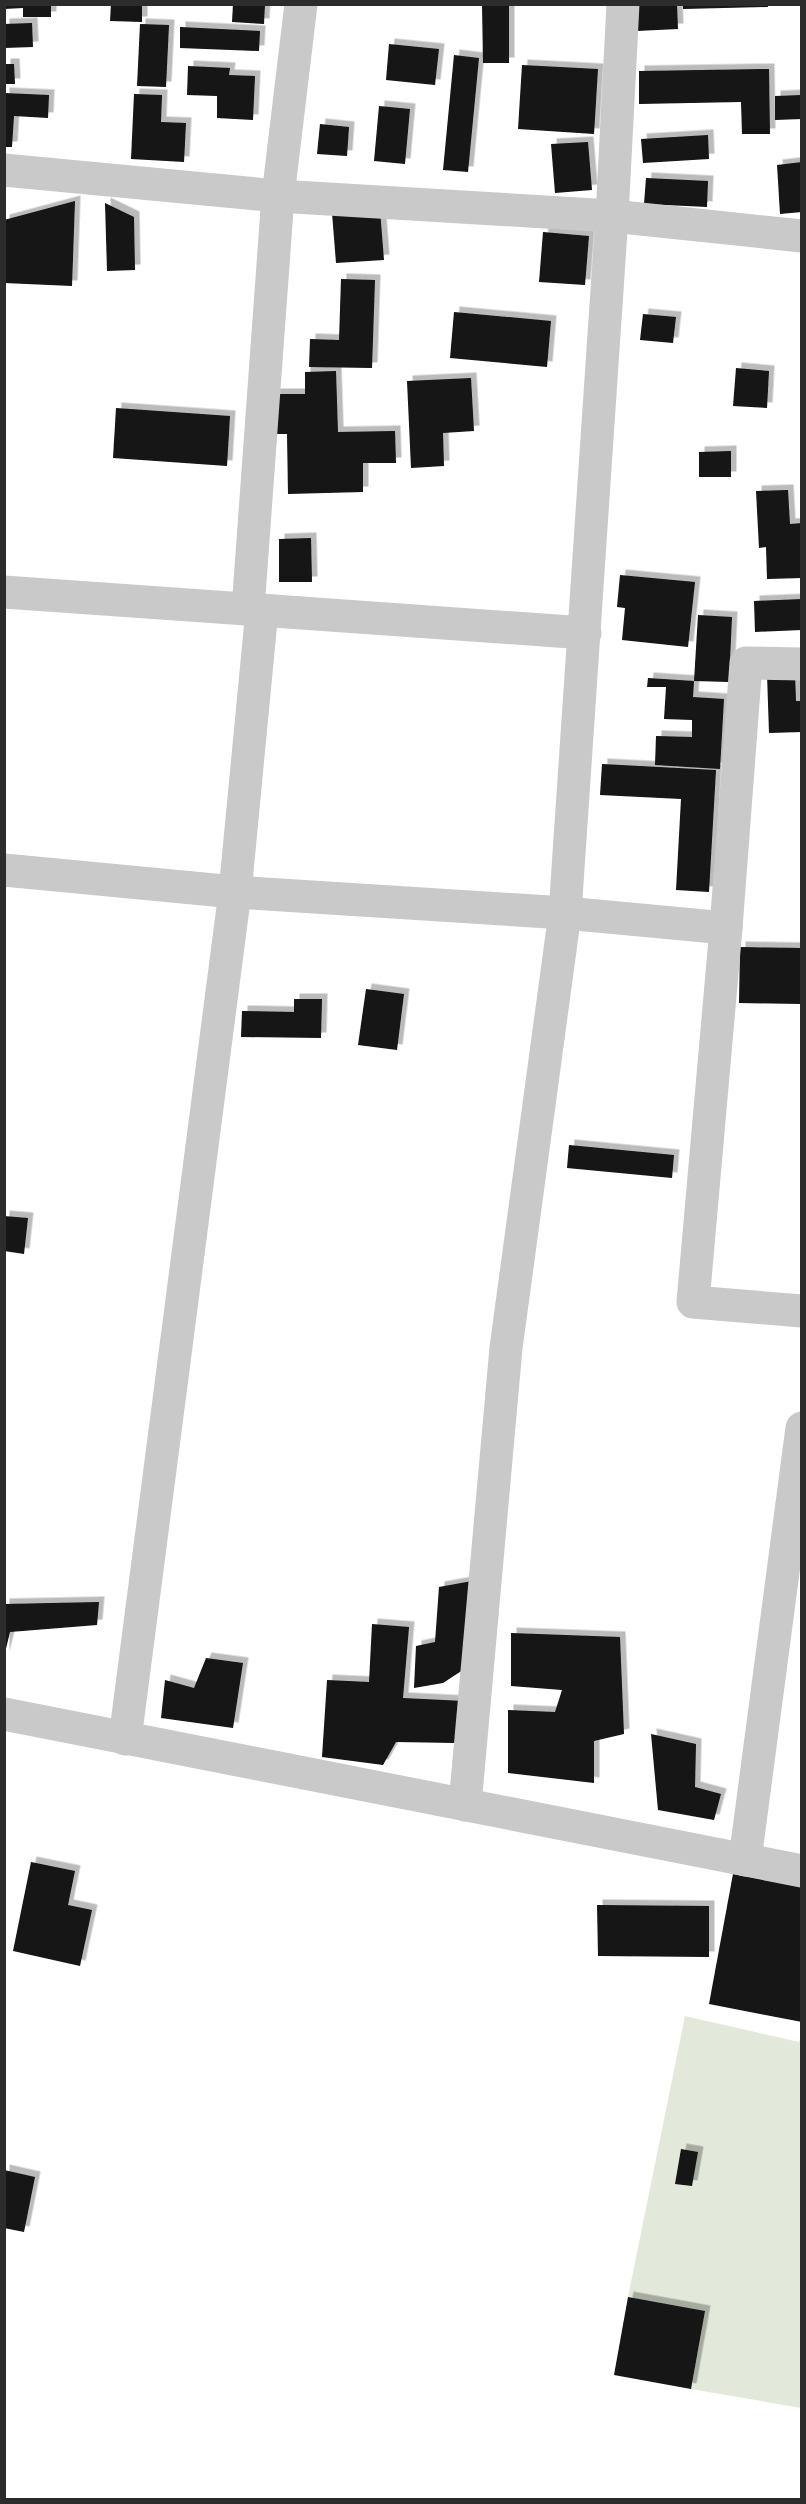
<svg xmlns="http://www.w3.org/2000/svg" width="806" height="2504" viewBox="0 0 806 2504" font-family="'DM Sans',sans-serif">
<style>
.green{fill:#e3e9da}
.building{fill:#131313;filter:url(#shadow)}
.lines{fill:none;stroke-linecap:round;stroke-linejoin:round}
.minor{stroke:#c9c9c9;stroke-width:33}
</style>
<defs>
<filter id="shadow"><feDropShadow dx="5.5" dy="-5.5" stdDeviation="0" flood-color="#0004"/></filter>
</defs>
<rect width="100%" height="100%" fill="#fff"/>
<polygon class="green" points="685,2016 799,2042 801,2034 801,2408 691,2389 705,2311 628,2297"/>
<g class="building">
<polygon points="4,4 51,4 51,17 23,17 23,8 4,9"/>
<polygon points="111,4 142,4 142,22 110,21"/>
<polygon points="233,4 265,4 264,24 232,22"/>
<polygon points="482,4 509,4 509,63 483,63"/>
<polygon points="636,4 677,4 678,29 637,31"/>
<polygon points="683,4 768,4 768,7 683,9"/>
<polygon points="32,23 33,47 4,48 4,24"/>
<polygon points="140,24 169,25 166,87 137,86"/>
<polygon points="180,27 260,31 259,51 180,48"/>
<polygon points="389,44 439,49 435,85 386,80"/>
<polygon points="454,55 479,58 468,172 443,170"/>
<polygon points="5,64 14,64 15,84 5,84"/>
<polygon points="522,65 598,69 594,134 518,129"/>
<polygon points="188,66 230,68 229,75 255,76 253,120 217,118 217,96 187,95"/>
<polygon points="769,69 770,134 742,134 741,102 639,104 639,71"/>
<polygon points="4,93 49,95 48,118 14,116 12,147 4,147"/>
<polygon points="134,94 162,95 161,122 186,123 184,162 131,159"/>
<polygon points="802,95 802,119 775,120 775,96"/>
<polygon points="379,106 410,109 405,164 374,161"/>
<polygon points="320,124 349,127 347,156 317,154"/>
<polygon points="708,135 709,159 643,163 641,139"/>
<polygon points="588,142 592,190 555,193 551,144"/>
<polygon points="802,162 802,212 780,214 777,165"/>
<polygon points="646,178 708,181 707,207 644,204"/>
<polygon points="75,201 72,286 4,283 4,220"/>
<polygon points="105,203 134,217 135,270 107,271"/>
<polygon points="380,210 384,260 336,263 332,213"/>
<polygon points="543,232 589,236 585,285 539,282"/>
<polygon points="341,279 375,280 372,368 309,367 310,339 339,340"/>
<polygon points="454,312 551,321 547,367 450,358"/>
<polygon points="643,314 676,317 673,343 640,340"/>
<polygon points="736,368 769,371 767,408 733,406"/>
<polygon points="336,371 338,432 395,431 396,463 363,463 363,492 288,494 287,434 276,434 274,394 305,394 305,372"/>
<polygon points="471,378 474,431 443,433 444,466 411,468 407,381"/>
<polygon points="116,408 230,416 227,466 113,458"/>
<polygon points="731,451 731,477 699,477 699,452"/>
<polygon points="788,490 790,524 802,523 802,578 767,579 766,547 759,548 756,491"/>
<polygon points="311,538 312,582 279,582 279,539"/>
<polygon points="620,575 695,582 688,647 622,640 625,608 617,607"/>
<polygon points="802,599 802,630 755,632 754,601"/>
<polygon points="698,615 732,617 729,682 694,681 693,697 724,699 720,769 655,765 656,736 692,737 692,720 664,719 666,687 647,687 648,678 694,681"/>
<polygon points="795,673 796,701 802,701 802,732 769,733 767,674"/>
<polygon points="602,764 716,770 709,892 676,890 681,799 600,795"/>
<polygon points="740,947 802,948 802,1004 739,1003"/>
<polygon points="366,989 404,994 397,1050 358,1045"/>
<polygon points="294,999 322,999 321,1038 241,1037 242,1011 294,1012"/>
<polygon points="569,1145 674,1155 672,1178 567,1168"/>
<polygon points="4,1216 28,1218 24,1254 4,1251"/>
<polygon points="472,1581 466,1668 443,1683 414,1688 416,1646 435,1642 439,1587"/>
<polygon points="99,1602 97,1625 10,1632 4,1657 4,1604"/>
<polygon points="372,1624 409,1627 403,1698 464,1701 455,1743 396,1742 383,1765 322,1757 327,1680 369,1682"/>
<polygon points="511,1633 620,1637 624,1734 594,1741 594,1783 508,1773 508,1710 555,1712 562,1690 511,1686"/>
<polygon points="206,1658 243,1663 233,1728 161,1718 165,1680 194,1688"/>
<polygon points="651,1734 696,1744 695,1787 721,1794 714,1820 658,1810"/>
<polygon points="31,1862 75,1871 68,1905 92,1910 80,1966 13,1951"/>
<polygon points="733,1874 802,1887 802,2022 709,2004"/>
<polygon points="597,1905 709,1906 709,1957 598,1956"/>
<polygon points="681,2149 698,2152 692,2186 675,2184"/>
<polygon points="4,2170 35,2177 24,2232 4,2228"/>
<polygon points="628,2297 705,2311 691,2389 614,2375"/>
</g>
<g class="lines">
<g class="minor">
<polyline points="4,170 278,196 612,216 802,236"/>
<polyline points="4,592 585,633"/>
<polyline points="248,609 278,196 301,4"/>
<polyline points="802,664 746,663 726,928 693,1302 802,1311"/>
<polyline points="4,870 235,892 565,913 726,928"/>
<polyline points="4,1714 802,1871"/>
<polyline points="125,1739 235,892 262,610"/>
<polyline points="465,1805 506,1348 565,913 612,216 623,4"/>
<polyline points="745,1860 802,1428"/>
</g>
</g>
<rect width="806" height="2504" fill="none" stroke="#2c2c2c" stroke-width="12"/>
</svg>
